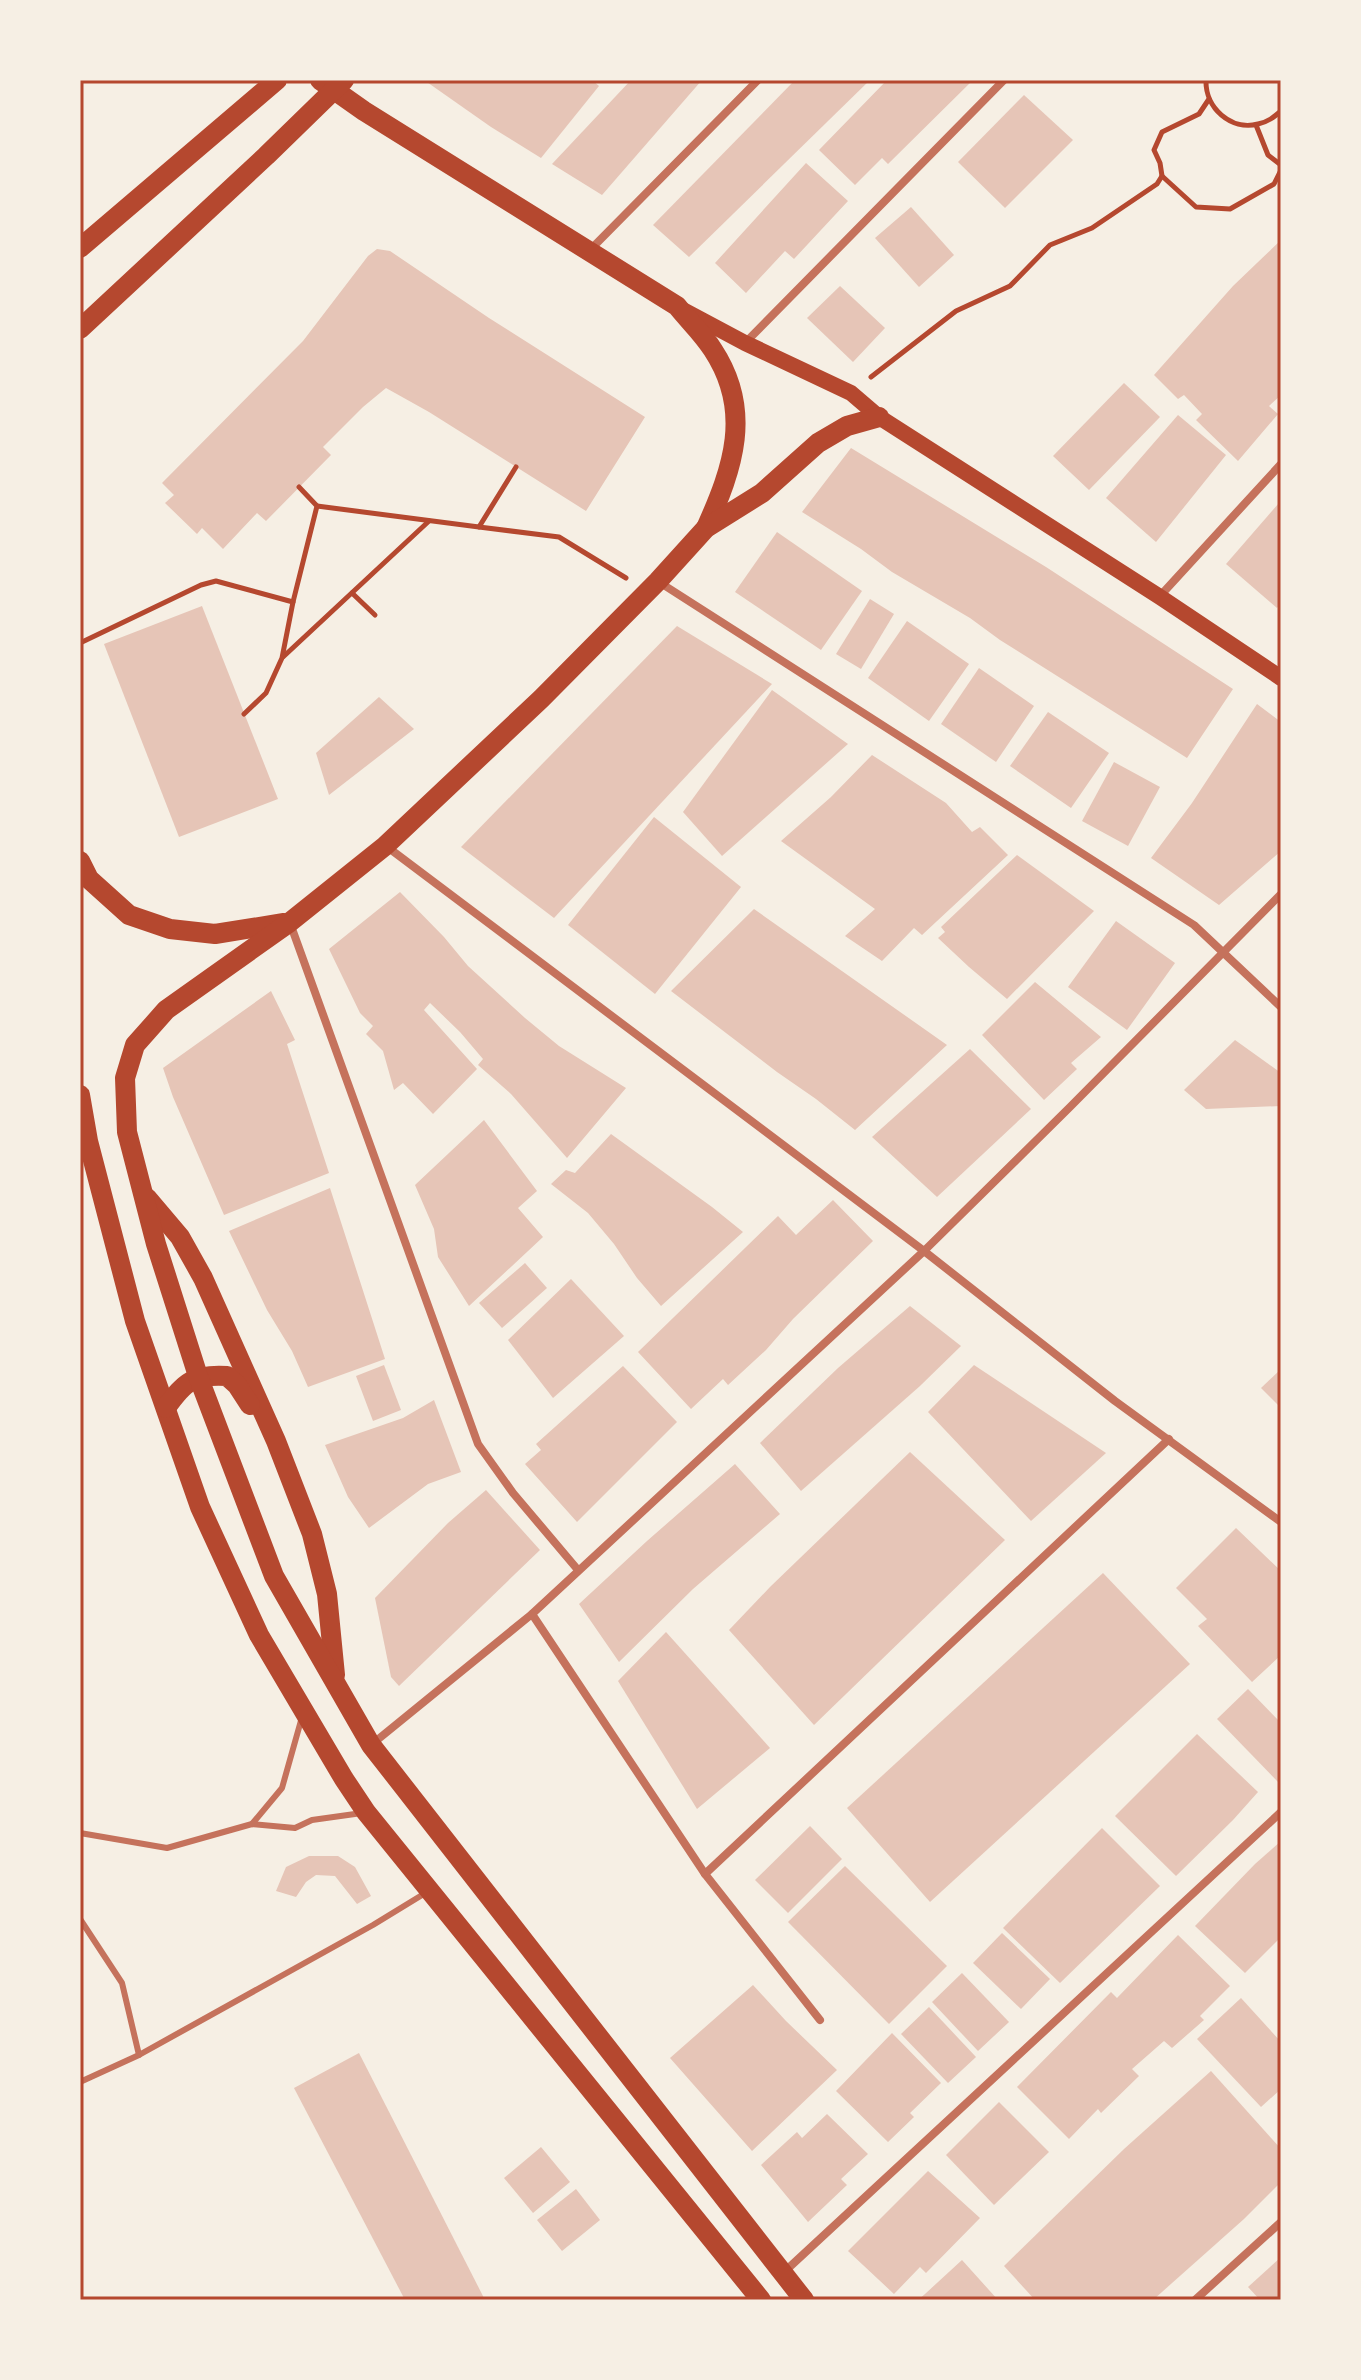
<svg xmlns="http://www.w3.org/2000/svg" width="1361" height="2380" viewBox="0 0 1361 2380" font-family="Overpass,sans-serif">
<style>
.building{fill:#e6c5b7}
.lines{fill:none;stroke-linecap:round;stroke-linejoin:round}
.path{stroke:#b5482f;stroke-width:5}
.service{stroke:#c5725c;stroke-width:6}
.minor{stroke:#c5725c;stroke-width:8}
.secondary{stroke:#b5482f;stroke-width:16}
.primary{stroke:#b5482f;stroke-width:20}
.neatline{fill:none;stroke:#b5482f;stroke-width:3}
</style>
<rect width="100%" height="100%" fill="#f6efe4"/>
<g class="building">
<polygon points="424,80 592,80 599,86 541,158 491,127"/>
<polygon points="631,80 702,80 602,195 552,164"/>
<polygon points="795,80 870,80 689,257 653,225"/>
<polygon points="887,80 973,80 888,164 882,158 855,185 819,150"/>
<polygon points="1024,95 1073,140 1005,208 958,162"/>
<polygon points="806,163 848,201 794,259 785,251 746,293 715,263"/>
<polygon points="911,207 954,255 919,287 875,238"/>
<polygon points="1281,240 1281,395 1269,406 1278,414 1238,461 1196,420 1202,414 1184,395 1178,399 1154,375 1233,286"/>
<polygon points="377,249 390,251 489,318 645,417 586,511 429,412 386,388 363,407 323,447 331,455 266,521 257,513 223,549 202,528 197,534 165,503 174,495 162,483 303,341 368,256"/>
<polygon points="840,286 885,328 853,362 807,318"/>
<polygon points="1124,383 1160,417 1089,490 1053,456"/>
<polygon points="1178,415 1226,455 1156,542 1106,498"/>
<polygon points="851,448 1046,567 1233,689 1187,758 1000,640 970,618 892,572 861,549 802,512"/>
<polygon points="1279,503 1281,603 1277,608 1226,564"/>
<polygon points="777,532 862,591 821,650 735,592"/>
<polygon points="870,599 894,614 861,669 836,654"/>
<polygon points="202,606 278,799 179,837 104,644"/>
<polygon points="907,621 969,664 929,721 868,678"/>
<polygon points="677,626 772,684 554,918 461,847"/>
<polygon points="979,668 1034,706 996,762 941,724"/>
<polygon points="772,690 848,744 722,856 683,812"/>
<polygon points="379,697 414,729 329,795 316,753"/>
<polygon points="1257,704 1281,722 1281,851 1219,905 1151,858 1192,803"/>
<polygon points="1048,712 1109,753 1071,808 1010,766"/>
<polygon points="872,755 946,803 972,832 980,827 1008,855 922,935 914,928 882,961 845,936 875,909 781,841 831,797"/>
<polygon points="1114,762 1160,787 1128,846 1082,821"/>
<polygon points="654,817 741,887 655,994 568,925"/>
<polygon points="1017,855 1094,911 1007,999 969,967 938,938 945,932 941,927"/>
<polygon points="400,892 444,937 468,966 525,1018 559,1046 626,1088 567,1158 511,1094 478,1065 483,1059 460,1032 430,1003 424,1010 477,1069 433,1114 403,1083 394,1090 383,1051 366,1034 373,1026 360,1013 329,949"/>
<polygon points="754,909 947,1045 855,1130 816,1099 777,1072 671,991"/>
<polygon points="1116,921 1175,963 1127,1030 1068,987"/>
<polygon points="1035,982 1101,1037 1071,1063 1077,1069 1044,1100 982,1035"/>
<polygon points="271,991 295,1040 287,1044 329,1173 224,1215 173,1097 163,1068"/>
<polygon points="1235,1040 1281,1073 1281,1106 1206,1109 1184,1090"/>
<polygon points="970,1049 1031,1109 937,1197 872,1137"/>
<polygon points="484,1120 537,1191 518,1208 543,1237 469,1306 438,1257 434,1229 415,1185"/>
<polygon points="611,1134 712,1207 743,1232 661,1306 637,1278 614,1244 588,1213 551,1184 566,1170 575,1173"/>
<polygon points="330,1188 385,1359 308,1387 292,1351 267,1310 229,1231"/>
<polygon points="833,1200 873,1241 793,1319 766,1350 728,1385 723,1379 691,1409 638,1352 778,1216 796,1235"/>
<polygon points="525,1263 547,1288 502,1328 479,1303"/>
<polygon points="571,1279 624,1336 553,1398 508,1340"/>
<polygon points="910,1306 961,1346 920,1386 801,1491 760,1443 838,1368"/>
<polygon points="384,1365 401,1410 373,1421 356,1376"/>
<polygon points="974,1365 1106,1453 1031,1521 928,1412"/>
<polygon points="623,1366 677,1422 577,1522 525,1464 541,1450 536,1444"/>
<polygon points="1281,1369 1281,1408 1261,1388"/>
<polygon points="434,1400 461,1472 428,1484 369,1528 348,1497 325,1445 403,1418"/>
<polygon points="910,1452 1005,1540 814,1725 729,1630 770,1587"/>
<polygon points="735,1464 780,1514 693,1589 619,1662 579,1604 647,1541"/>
<polygon points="486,1490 540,1550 399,1686 391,1677 375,1598 448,1523"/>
<polygon points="1236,1528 1281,1571 1281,1655 1252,1682 1198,1626 1207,1619 1176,1588"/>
<polygon points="1103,1573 1190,1664 930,1902 847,1808"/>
<polygon points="666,1632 770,1748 697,1809 618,1681"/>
<polygon points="1248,1689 1281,1723 1279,1783 1217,1719"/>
<polygon points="1197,1734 1258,1792 1233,1820 1176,1876 1115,1816"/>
<polygon points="810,1826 842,1859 788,1913 755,1880"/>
<polygon points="1102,1828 1160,1886 1060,1983 1003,1928"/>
<polygon points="1281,1841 1281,1937 1245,1973 1195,1926 1255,1864"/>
<polygon points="309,1856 338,1856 355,1867 371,1896 357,1904 335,1876 316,1875 306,1882 296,1897 276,1891 286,1867"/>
<polygon points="845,1866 947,1966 889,2024 788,1922"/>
<polygon points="1002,1933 1050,1979 1021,2009 973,1963"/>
<polygon points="1178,1935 1230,1986 1200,2016 1204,2020 1172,2048 1164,2041 1132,2069 1139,2076 1101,2113 1098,2109 1069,2139 1017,2087 1111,1992 1117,1998"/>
<polygon points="962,1973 1009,2022 978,2051 932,2002"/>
<polygon points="753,1985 786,2021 837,2070 752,2151 670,2058"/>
<polygon points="1241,1998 1281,2042 1281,2089 1261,2107 1197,2039"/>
<polygon points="929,2007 976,2057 948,2083 901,2034"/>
<polygon points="892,2033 941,2083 910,2113 914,2117 888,2142 836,2091"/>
<polygon points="359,2053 485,2300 405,2300 294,2088"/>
<polygon points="1211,2071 1281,2149 1281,2182 1244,2219 1153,2300 1035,2300 1004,2266 1124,2149"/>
<polygon points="999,2102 1049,2152 994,2205 946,2155"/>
<polygon points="827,2114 868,2154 841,2179 847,2185 808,2222 761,2165 797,2132 802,2138"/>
<polygon points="541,2147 570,2182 533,2213 504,2178"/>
<polygon points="928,2171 980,2218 926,2273 920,2267 894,2294 848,2251"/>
<polygon points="576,2189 600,2220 562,2251 537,2220"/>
<polygon points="1281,2257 1281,2300 1260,2300 1248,2287"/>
<polygon points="962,2260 998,2300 918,2300 925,2294"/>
</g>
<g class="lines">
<g class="path">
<path d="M 1206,80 C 1205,108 1231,131 1258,124 C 1268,122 1274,117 1281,111"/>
<polyline points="1256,125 1268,155 1281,165"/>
<polyline points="1162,176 1196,207 1230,209 1274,184 1281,170"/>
<polyline points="871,377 956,311 1010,286 1050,245 1092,228 1157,184 1162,176 1160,163 1154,150 1162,132 1199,114 1209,99"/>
<polyline points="317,506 479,527 516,467"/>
<polyline points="479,527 559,537 626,578"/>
<polyline points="352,593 375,615"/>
<polyline points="80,643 201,585 216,581 293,602"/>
<polyline points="283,657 429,521"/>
<polyline points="244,714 266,693 282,658 293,602 317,506 299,487"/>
</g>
<g class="service">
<polyline points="252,1824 282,1788 302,1717"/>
<polyline points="80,1833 167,1848 252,1824 295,1828 312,1820 362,1813"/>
<polyline points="80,1919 122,1983 139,2055"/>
<polyline points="80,2082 139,2055 373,1925 427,1892"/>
</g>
<g class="minor">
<polyline points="591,249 758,80"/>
<polyline points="745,343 1004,80"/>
<polyline points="659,582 1194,925 1281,1007"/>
<polyline points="1160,596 1281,464"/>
<polyline points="386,846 924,1251 1115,1401 1281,1522"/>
<polyline points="290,923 478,1444 513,1493 578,1570"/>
<polyline points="532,1614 705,1874 820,2020"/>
<polyline points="371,1745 532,1614 924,1251 1070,1107 1281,894"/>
<polyline points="705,1874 1169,1439"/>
<polyline points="782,2274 1281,1812"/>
<polyline points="1195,2300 1281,2222"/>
</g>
<polyline class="secondary" points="685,311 745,343 851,393 879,417 1160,597 1281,678"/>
<g class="primary">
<path d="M 320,80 L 364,111 L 677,306 C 689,321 703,334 713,350 C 753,411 733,468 706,528"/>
<polyline points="80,248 277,80"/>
<polyline points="80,329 266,156 344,80"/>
<polyline points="80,861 89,879 129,915 170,929 215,934 284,923"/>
<polyline points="80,1095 88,1141 135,1321 200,1507 259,1635 344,1779 366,1812 761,2300"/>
<polyline points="147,1198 180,1237 203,1278 276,1441 312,1534 327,1594 335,1675"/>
<path d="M 166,1408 C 185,1381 194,1374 227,1376 L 237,1385 L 250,1405"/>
<polyline points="804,2300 371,1745 274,1576 198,1376 156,1244 127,1132 125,1078 135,1045 166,1010 290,922 385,846 541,699 658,581 706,528 762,493 818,443 847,426 879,417"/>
</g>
</g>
<rect width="1361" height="2380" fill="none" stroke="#f6efe4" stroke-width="164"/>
<rect x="82" y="82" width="1197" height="2216" class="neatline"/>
</svg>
